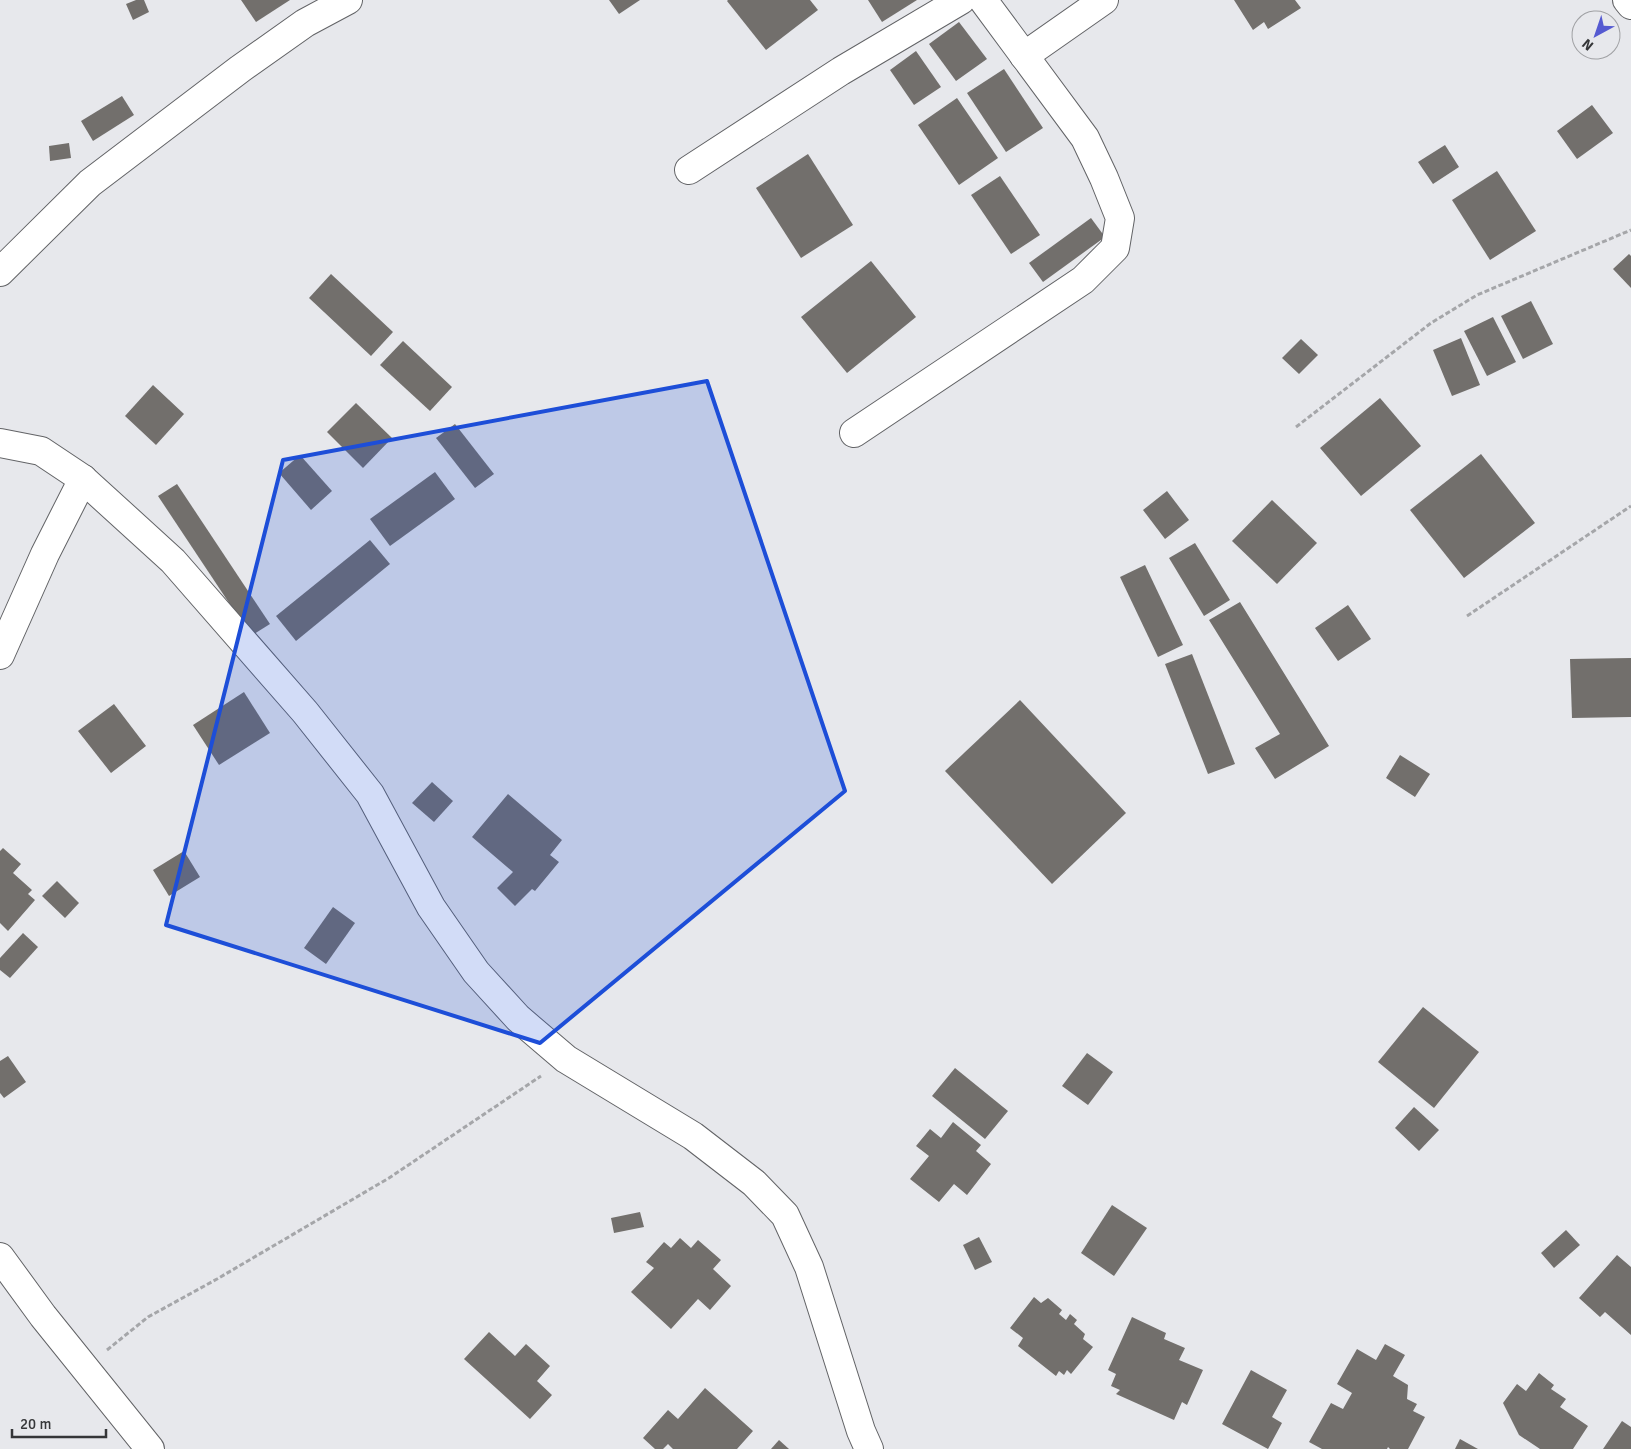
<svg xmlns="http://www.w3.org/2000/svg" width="1631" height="1449" viewBox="0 0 1631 1449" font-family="Signika,sans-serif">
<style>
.building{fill:#726f6c}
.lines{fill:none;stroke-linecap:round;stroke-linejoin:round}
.street-casing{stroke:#626366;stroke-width:30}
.path{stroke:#a5a6a9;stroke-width:3;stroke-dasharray:5 2.5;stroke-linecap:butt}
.street{stroke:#fff;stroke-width:28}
.marked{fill:#1d4ed8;fill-opacity:0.2;stroke:#1d4ed8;stroke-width:4;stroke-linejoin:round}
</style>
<rect width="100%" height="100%" fill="#e7e8ec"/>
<g class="building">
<polygon points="136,0 144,0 149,12 133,20 126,4"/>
<polygon points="241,0 290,0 256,22"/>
<polygon points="609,0 640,0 619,14"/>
<polygon points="728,0 810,0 818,10 766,50 727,1"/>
<polygon points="868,0 917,0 882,22"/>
<polygon points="1234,0 1295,0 1301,8 1268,29 1264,22 1253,30"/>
<polygon points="959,22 987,59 956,81 929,44"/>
<polygon points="916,51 941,87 914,105 890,70"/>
<polygon points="1004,69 1043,128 1006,152 967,93"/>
<polygon points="122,96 134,115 93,141 81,121"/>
<polygon points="957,98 998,158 959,185 918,125"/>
<polygon points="1592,105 1613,133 1577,159 1557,131"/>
<polygon points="69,143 71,158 50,161 49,146"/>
<polygon points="1445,145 1459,167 1433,184 1418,162"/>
<polygon points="808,154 853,225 801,258 756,188"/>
<polygon points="1497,171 1536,231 1490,260 1452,200"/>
<polygon points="1000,176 1040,235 1011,254 971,195"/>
<polygon points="1091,218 1105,237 1043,282 1029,263"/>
<polygon points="1629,254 1631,256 1631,288 1613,269"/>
<polygon points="871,261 916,317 847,373 801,317"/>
<polygon points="331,274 393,332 371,356 309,298"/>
<polygon points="1531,301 1553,344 1523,359 1501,316"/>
<polygon points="1493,317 1516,362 1487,376 1464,331"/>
<polygon points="1461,338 1480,385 1452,396 1433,350"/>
<polygon points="1301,339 1318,355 1299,374 1282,358"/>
<polygon points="403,341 452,387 430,411 380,365"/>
<polygon points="153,385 184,414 156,445 125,416"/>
<polygon points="1380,398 1421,446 1361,496 1320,448"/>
<polygon points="356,403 392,438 363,468 327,432"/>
<polygon points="455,424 494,474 475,488 436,438"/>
<polygon points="1481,454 1535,523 1464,578 1410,510"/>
<polygon points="300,455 332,491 311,510 279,473"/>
<polygon points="435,472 455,499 390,546 370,519"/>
<polygon points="177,484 270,624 251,636 158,496"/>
<polygon points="1167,491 1189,520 1165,539 1143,510"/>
<polygon points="1272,500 1317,543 1277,584 1232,541"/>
<polygon points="370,540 390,564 296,641 276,616"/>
<polygon points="1195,543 1230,600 1204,616 1169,558"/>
<polygon points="1145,565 1183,645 1158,657 1120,577"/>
<polygon points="1240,602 1329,746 1275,779 1255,748 1280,734 1209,620"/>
<polygon points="1348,605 1371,639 1338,661 1315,628"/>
<polygon points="1192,654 1235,764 1208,774 1165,664"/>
<polygon points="1631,658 1631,717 1572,718 1570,659"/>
<polygon points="244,692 270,733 219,765 193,725"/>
<polygon points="1020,700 1126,813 1052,884 945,771"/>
<polygon points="114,704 146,746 111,773 78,731"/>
<polygon points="1400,755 1430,774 1415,797 1386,778"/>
<polygon points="432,782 453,801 434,822 412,803"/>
<polygon points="508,794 562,840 550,855 559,862 535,891 532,889 515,906 497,888 513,872 472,837"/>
<polygon points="3,848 21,864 13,873 32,890 28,894 35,900 8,931 0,923 0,851"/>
<polygon points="184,851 200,877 169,896 153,870"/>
<polygon points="57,881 79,903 65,918 42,896"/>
<polygon points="333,907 355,923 326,964 304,948"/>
<polygon points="23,933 38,947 10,978 0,970 0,958"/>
<polygon points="1423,1007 1479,1052 1434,1108 1378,1062"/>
<polygon points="1087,1053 1113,1072 1088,1105 1062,1086"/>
<polygon points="8,1056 26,1082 4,1098 0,1093 0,1061"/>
<polygon points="955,1068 1008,1111 985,1139 932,1096"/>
<polygon points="1414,1107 1439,1130 1419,1151 1395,1128"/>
<polygon points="953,1122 981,1145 976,1151 991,1164 967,1195 954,1184 939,1202 910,1179 929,1156 916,1146 930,1129 941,1138"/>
<polygon points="1112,1205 1147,1228 1114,1276 1081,1253"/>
<polygon points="640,1212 644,1227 614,1233 611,1218"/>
<polygon points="1566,1230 1580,1245 1554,1268 1541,1253"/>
<polygon points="979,1237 992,1262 975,1270 963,1245"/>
<polygon points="680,1238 691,1248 698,1240 721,1260 713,1269 731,1286 710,1310 698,1299 671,1329 631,1292 654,1268 646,1262 664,1242 671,1248"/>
<polygon points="1617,1255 1631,1267 1631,1335 1605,1312 1600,1317 1579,1298"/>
<polygon points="1034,1297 1041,1303 1048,1298 1062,1310 1059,1314 1066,1320 1070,1314 1077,1320 1074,1324 1085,1334 1083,1339 1093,1347 1071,1374 1067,1370 1064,1375 1059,1371 1056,1376 1018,1346 1023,1338 1010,1328"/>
<polygon points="1132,1317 1166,1333 1164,1339 1185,1348 1179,1360 1203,1370 1187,1405 1182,1402 1174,1420 1116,1394 1120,1390 1111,1386 1116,1374 1108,1370"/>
<polygon points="489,1332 515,1356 526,1344 550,1366 537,1381 552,1395 530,1419 464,1359"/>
<polygon points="1385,1344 1405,1355 1393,1376 1408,1385 1407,1399 1417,1404 1413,1411 1425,1417 1408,1449 1390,1449 1388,1447 1387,1449 1322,1449 1309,1442 1331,1403 1343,1409 1352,1393 1337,1384 1357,1349 1376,1360"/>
<polygon points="1251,1370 1287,1390 1272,1417 1282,1423 1268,1449 1222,1424"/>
<polygon points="1539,1373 1554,1385 1551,1389 1566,1399 1560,1407 1588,1426 1573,1449 1540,1449 1519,1435 1503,1403 1517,1384 1526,1391"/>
<polygon points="705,1388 753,1431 737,1449 673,1449 668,1444 663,1449 655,1449 643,1438 668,1410 678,1419"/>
<polygon points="1622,1421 1631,1427 1631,1449 1603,1449"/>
<polygon points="1460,1439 1478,1449 1455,1449"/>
<polygon points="779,1440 789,1449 771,1449"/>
</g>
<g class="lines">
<g class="street-casing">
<g id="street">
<polyline points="1627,0 1631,5"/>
<polyline points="1024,56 1104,0"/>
<polyline points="689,170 841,71 961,0"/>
<polyline points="0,272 90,183 240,69 305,23 348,0"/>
<polyline points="854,433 1083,280 1115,248 1120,218 1104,178 1085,138 983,0"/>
<polyline points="0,443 41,451 83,479 173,561 305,712 370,794 431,907 476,972 518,1018 566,1059 693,1136 754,1183 785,1215 809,1267 861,1431 869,1449"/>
<polyline points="0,655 45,554 83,479"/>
<polyline points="0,1257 43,1316 150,1449"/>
</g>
</g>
<g class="path">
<polyline points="1296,427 1431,323 1477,295 1631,230"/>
<polyline points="1467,616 1631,506"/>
<polyline points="107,1350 148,1317 217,1279 389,1178 541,1076"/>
</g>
<use href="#street" class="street"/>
</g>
<path class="marked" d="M 707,381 L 845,791 L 540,1043 L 166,925 L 283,460 Z"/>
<g transform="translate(1596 35) rotate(220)"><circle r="24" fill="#e7e8ec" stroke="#a0a1a4"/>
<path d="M0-4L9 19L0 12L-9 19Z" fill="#555ad1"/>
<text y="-8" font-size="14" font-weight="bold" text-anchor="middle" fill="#353638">N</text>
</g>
<path d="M12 1429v8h94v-8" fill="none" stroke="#353638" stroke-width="2.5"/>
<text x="20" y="1429" font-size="15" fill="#353638" stroke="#e7e8ec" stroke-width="4" paint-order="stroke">20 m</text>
</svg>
